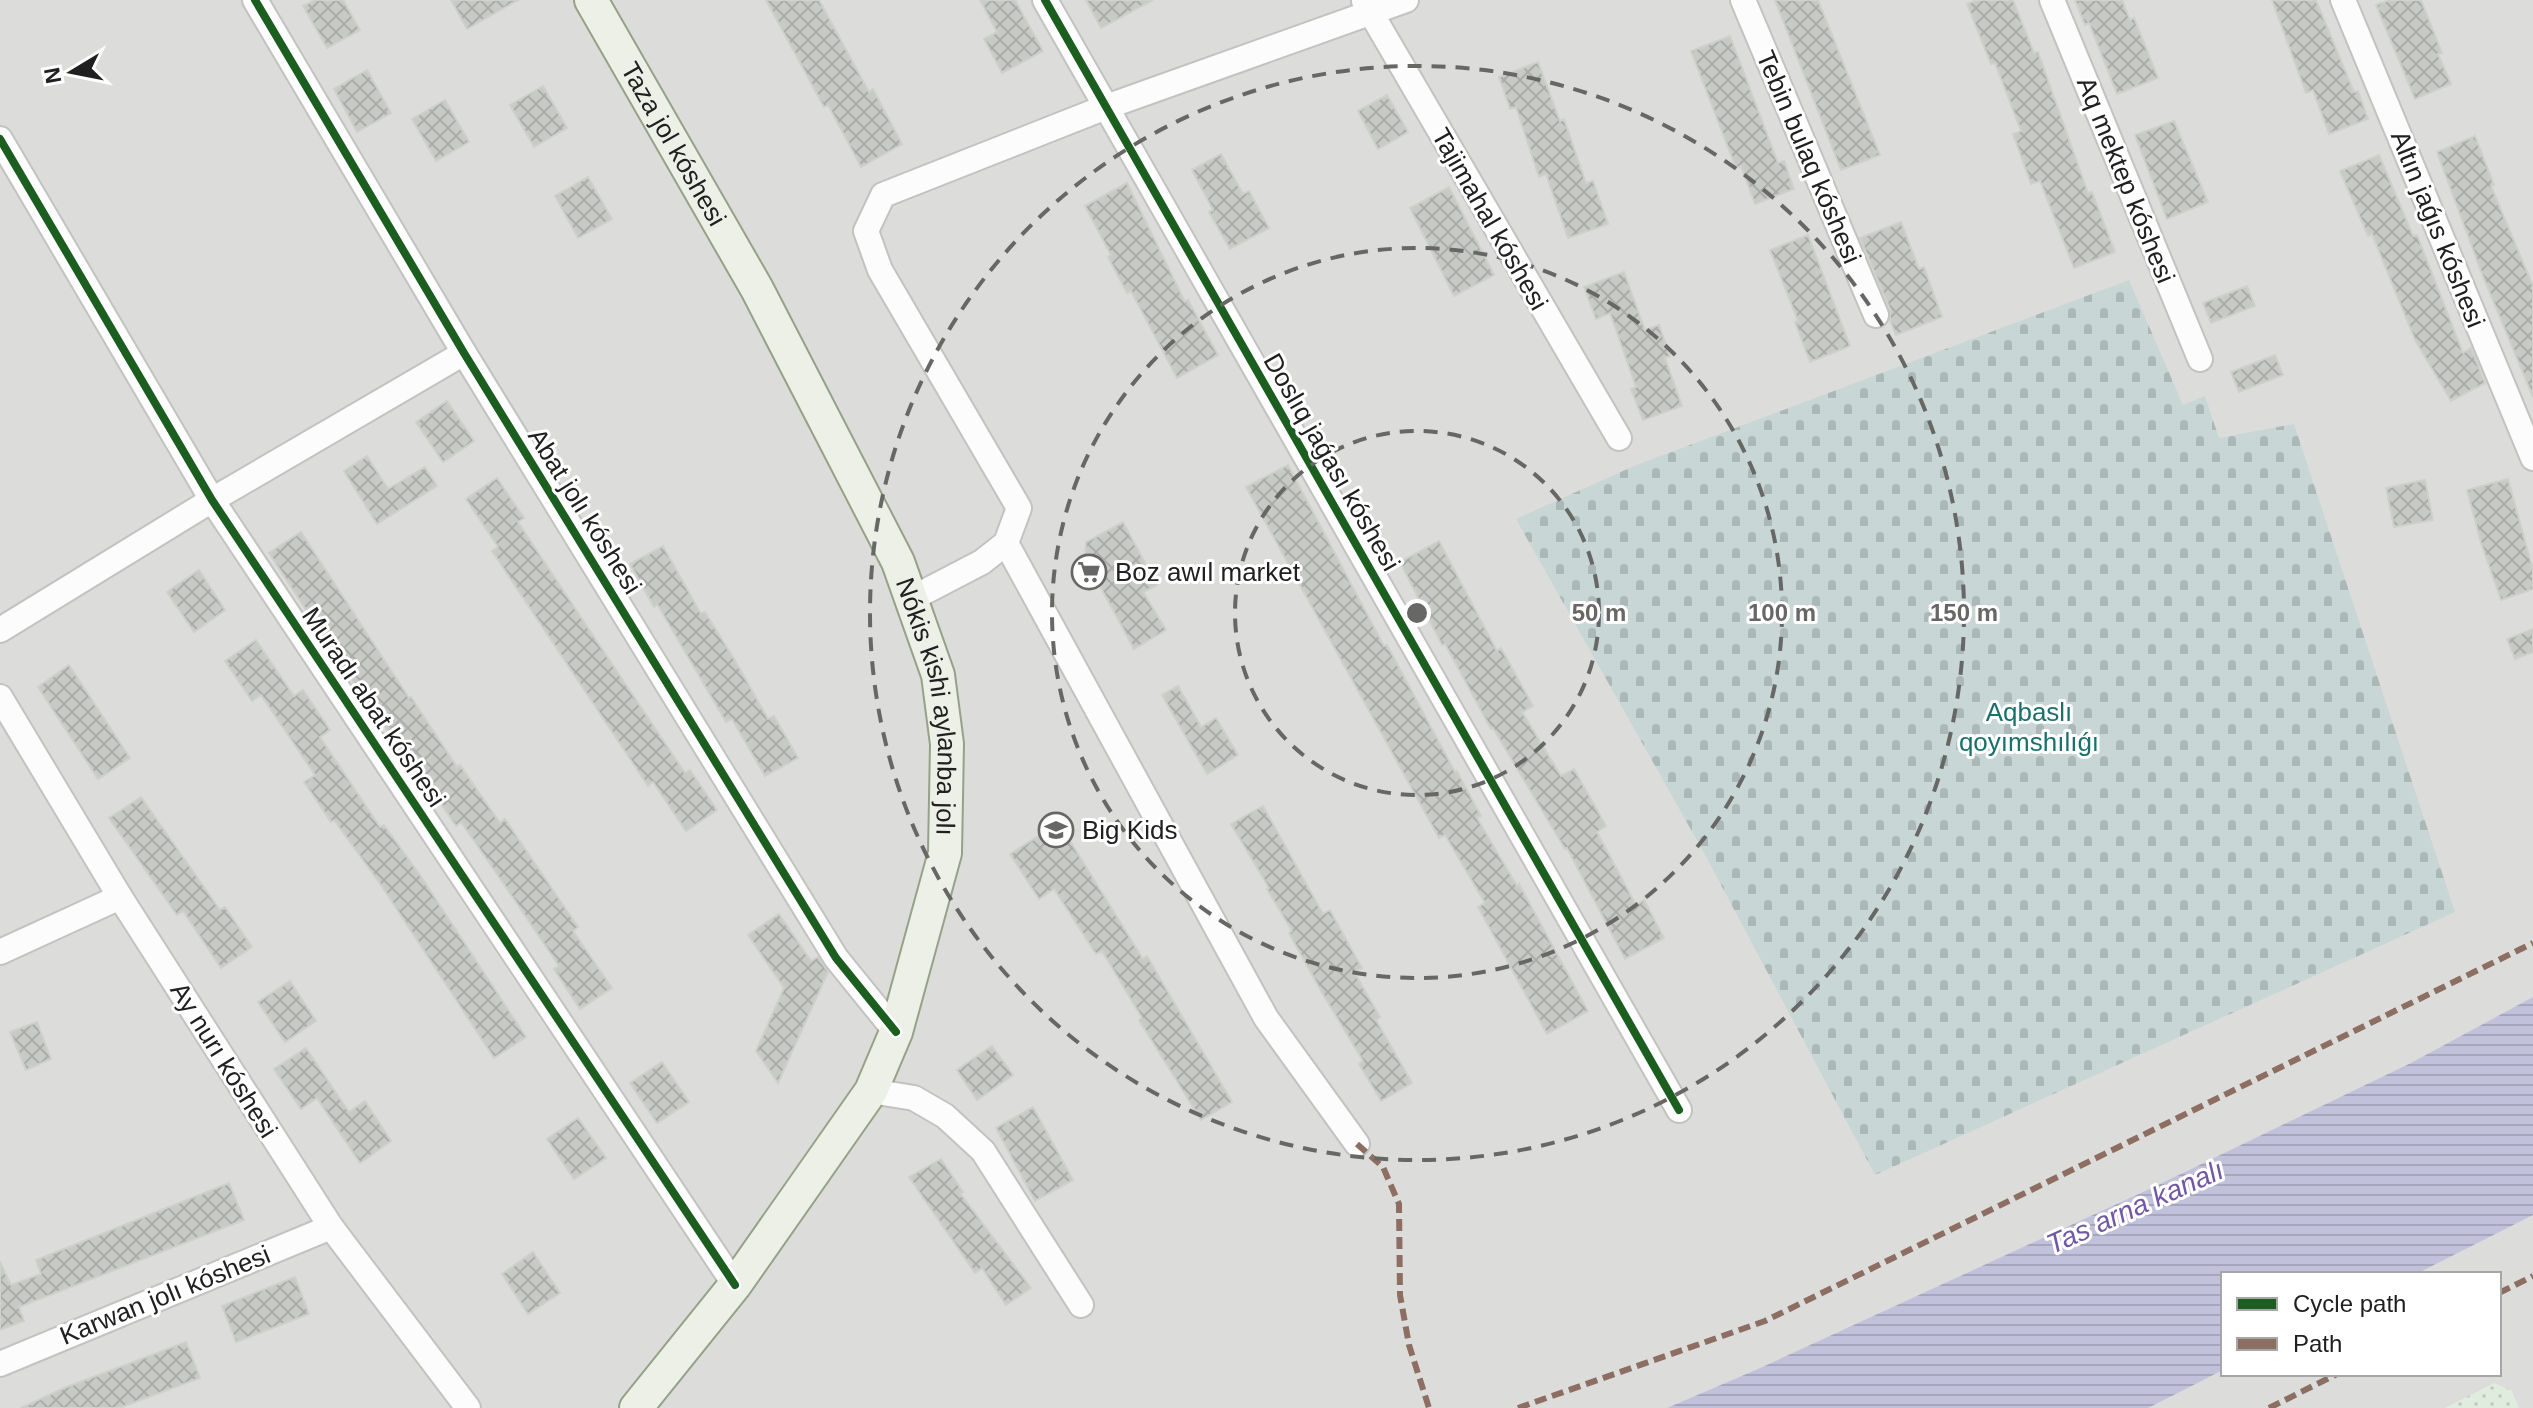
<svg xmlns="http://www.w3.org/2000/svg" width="2533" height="1408" viewBox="0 0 2533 1408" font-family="Helvetica,sans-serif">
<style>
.residential{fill:#dcddda;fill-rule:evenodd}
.farmland{fill:url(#farmland-dots)}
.cemetery{fill:url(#cemetery-stones)}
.water{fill:url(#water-rules)}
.building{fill:url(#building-cross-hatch);stroke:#ced0cb;stroke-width:2}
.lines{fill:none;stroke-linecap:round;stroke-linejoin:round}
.minor-casing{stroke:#c2c3c1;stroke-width:28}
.major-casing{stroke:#95a188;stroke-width:36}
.minor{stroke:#fcfcfc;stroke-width:24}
.major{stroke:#ecf0e6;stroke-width:32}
.quiet{stroke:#8d6e63;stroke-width:6;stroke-dasharray:12 6;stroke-linecap:butt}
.cycleway-casing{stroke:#fff;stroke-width:13}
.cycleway{stroke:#1b5e20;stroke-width:8}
.ring{fill:none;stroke:#676866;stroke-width:4;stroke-dasharray:14 10}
.labels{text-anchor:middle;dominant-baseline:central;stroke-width:6;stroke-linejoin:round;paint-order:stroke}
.street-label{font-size:26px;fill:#202020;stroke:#fff}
.poi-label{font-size:26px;fill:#202020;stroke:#fff;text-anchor:start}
.park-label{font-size:26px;fill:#1a716a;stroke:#fff}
.water-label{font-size:28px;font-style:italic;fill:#7158a4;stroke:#fff}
.centre{fill:#676866;stroke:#fff;stroke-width:4}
.ring-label{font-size:24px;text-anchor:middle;font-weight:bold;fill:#676866;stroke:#fff;stroke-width:6;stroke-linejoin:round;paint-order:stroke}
</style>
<defs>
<pattern id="farmland-dots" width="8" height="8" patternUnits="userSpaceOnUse" patternTransform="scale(2)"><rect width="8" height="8" fill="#e0ecde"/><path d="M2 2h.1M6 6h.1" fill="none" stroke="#c0cabe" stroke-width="1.8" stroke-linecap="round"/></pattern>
<pattern id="cemetery-stones" width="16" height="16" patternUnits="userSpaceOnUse" patternTransform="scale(2)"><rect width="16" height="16" fill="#c8d7d5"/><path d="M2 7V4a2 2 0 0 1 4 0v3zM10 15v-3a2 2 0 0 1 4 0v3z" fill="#acb8b7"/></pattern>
<pattern id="water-rules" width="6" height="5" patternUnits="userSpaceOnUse" patternTransform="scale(2)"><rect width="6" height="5" fill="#c2c1dc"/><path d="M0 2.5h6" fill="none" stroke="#a6a6bc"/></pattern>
<pattern id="building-cross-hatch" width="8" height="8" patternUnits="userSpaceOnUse" patternTransform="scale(2)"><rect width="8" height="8" fill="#c8cac6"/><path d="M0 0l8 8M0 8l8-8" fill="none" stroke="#acadaa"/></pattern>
</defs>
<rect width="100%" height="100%" fill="#ebede9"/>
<path class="residential" d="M 0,0 L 2533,0 L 2533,1408 L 0,1408 ZM 2223,1274 L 2499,1274 L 2499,1374 L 2223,1374 Z"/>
<polygon class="farmland" points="2494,1383 2512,1391 2519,1408 2445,1408"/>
<polygon class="cemetery" points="2129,280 2183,405 2205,396 2219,438 2294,424 2455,912 1875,1175 1703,851 1516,519 1634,466"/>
<polygon class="water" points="2533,997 2533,1215 2416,1274 2223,1274 2223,1370 2148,1408 1667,1408 1758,1369 2156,1186 2411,1063"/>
<g class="building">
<polygon points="315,0 343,0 360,30 327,48 303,6"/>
<polygon points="451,0 518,0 467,29"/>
<polygon points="766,0 819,0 869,92 873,89 902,144 861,167 828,105 824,107"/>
<polygon points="980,0 1015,0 1043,51 1002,73 984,39 997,32"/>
<polygon points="1086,0 1153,0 1101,28"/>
<polygon points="1775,0 1818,0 1880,155 1841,170"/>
<polygon points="1977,0 2013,0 2034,53 2038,52 2088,193 2092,192 2115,252 2074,268 2040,181 2031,184 2013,134 2021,131 1995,63 1991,64 1967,4"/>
<polygon points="2075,0 2122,0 2130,20 2134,18 2158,78 2117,94 2089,23 2085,25"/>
<polygon points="2272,0 2316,0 2354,92 2358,91 2368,119 2329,134 2313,90 2306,93"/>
<polygon points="2389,0 2421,0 2442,53 2438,54 2451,84 2415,99 2376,5"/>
<polygon points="1730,36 1778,163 1784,161 1794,189 1755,204 1741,166 1736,168 1691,51"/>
<polygon points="1538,62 1560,121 1564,119 1586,183 1593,181 1608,224 1568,238 1546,174 1539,177 1516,107 1510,109 1499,77"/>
<polygon points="367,70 391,113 357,132 334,89"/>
<polygon points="543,86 567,128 534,147 510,105"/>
<polygon points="1387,95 1408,132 1378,149 1358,111"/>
<polygon points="445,100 469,142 436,161 412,119"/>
<polygon points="2174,121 2208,202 2167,219 2135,135"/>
<polygon points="2475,136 2494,185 2491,186 2533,286 2533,397 2482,274 2437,152"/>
<polygon points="1221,154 1243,194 1249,191 1269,228 1230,249 1209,212 1213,210 1192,170"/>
<polygon points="2379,155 2413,236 2417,235 2463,353 2471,348 2485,383 2451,401 2415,340 2372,234 2368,236 2340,171"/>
<polygon points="588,177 612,219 578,238 555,196"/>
<polygon points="1127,183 1185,302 1188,300 1218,355 1177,378 1131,291 1127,293 1108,257 1111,255 1085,206"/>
<polygon points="1449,187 1494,275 1454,296 1410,208"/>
<polygon points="1901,222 1919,269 1924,267 1942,317 1896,335 1890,320 1890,309 1860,238"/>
<polygon points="1808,235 1850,346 1810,362 1795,322 1798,321 1770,250"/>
<polygon points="1624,272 1645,330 1659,325 1670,356 1665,358 1682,406 1643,420 1631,389 1636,387 1610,313 1596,319 1584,287"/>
<polygon points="2247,286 2255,306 2211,323 2203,303"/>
<polygon points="2275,355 2283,375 2239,392 2231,372"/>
<polygon points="447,401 474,441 443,462 416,422"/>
<polygon points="367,456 388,489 425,467 437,486 377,524 344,471"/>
<polygon points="1288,465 1384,646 1387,645 1455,772 1457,771 1481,816 1477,818 1517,886 1519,884 1588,1011 1547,1034 1478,907 1485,903 1445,835 1439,838 1246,487"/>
<polygon points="497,478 524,518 518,522 594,637 685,773 690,770 717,810 686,831 653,782 648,786 492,551 498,547 466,499"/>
<polygon points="2508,479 2533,570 2533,589 2501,600 2481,543 2467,490"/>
<polygon points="2425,480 2433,520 2394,527 2386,488"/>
<polygon points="1123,522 1157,585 1143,592 1166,630 1134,649 1085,558 1086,542"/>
<polygon points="301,532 409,698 411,697 457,767 460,765 500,823 505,819 578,927 573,931 612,988 580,1009 554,969 559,966 501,880 461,822 456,826 409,756 406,758 368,701 366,702 269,553"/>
<polygon points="1439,541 1497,651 1501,648 1533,706 1522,712 1561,776 1574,769 1606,826 1597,832 1636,905 1644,900 1664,938 1625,959 1567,848 1565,849 1493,728 1491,729 1445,644 1442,645 1400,562"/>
<polygon points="663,546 701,614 705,612 736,662 768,719 774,716 798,758 765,776 732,719 726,722 657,604 654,607 630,564"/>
<polygon points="199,570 225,610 194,632 167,592"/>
<polygon points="2533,629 2533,652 2515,659 2507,639"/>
<polygon points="256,640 294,696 303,690 330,730 320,737 380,827 384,825 420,875 526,1037 494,1058 381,885 334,820 331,822 304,782 315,775 261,695 252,701 225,661"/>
<polygon points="69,665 130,758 98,779 38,687"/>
<polygon points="1178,686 1201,727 1216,718 1238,755 1207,774 1162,695"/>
<polygon points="141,797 220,910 225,907 252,947 221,968 183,911 177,915 109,818"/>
<polygon points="1263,806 1323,914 1330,910 1362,968 1354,972 1380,1017 1376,1020 1412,1083 1381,1101 1359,1064 1363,1061 1321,991 1289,933 1292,931 1267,889 1269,888 1231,824"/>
<polygon points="1059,823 1143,959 1147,956 1232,1102 1201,1120 1139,1020 1142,1018 1102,951 1096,954 1054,889 1039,899 1010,854"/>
<polygon points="779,914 811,961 818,957 828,972 778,1083 756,1051 784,988 748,935"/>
<polygon points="290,981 316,1021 285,1042 258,1002"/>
<polygon points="37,1022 51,1059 26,1070 10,1032"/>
<polygon points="992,1046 1013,1075 977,1100 957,1070"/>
<polygon points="306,1048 349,1112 365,1101 391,1141 360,1163 317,1098 301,1109 274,1069"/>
<polygon points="662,1062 689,1102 657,1123 630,1083"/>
<polygon points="1033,1107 1073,1180 1035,1201 996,1128"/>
<polygon points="578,1118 606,1158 574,1179 547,1139"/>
<polygon points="941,1159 963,1192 960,1193 1031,1288 1006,1305 982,1268 975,1273 909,1177"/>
<polygon points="229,1183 244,1220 19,1307 24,1321 0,1330 0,1262 11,1285 41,1274 36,1260"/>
<polygon points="533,1252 560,1293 528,1314 502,1274"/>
<polygon points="295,1277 309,1314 236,1342 222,1306"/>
<polygon points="186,1342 200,1378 119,1408 21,1408 64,1388"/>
</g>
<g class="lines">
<g class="minor-casing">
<g id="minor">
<polyline points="255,0 464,353 836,958 896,1032"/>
<polyline points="1045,0 1679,1110"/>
<polyline points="1743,0 1876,315"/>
<polyline points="2052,0 2200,359"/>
<polyline points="2343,0 2533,458"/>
<polyline points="1364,1 1619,438"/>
<polyline points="0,139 212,500 735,1285"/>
<polyline points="1006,543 1266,1018 1357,1144"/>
<polyline points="911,599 982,562 1006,543 1019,508 880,270 866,231 883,195 1106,107 1406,0"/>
<polyline points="0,630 212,500 464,353"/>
<polyline points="0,697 120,897 331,1227 468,1408"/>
<polyline points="0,952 120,897"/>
<polyline points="871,1091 914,1098 945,1116 983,1151 1081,1305"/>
<polyline points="0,1364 331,1227"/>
</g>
</g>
<g class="major-casing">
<g id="major">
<path id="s1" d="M 591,0 L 757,289 L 898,562 L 938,675 L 947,744 L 945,853 L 896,1032 L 871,1091 L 735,1285 L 636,1408"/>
</g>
</g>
<use href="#minor" class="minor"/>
<use href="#major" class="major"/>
<g class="quiet">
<polyline points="1357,1144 1383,1167 1399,1204 1400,1295 1409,1345 1429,1408"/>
<polyline points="2499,1293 2533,1276"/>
<polyline points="1518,1408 1765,1321 2533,943"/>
<polyline points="2269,1408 2337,1374"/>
</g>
<g class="cycleway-casing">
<g id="cycleway">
<polyline points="255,0 464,353 836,958 896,1032"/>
<polyline points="1045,0 1679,1110"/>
<polyline points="0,139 212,500 735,1285"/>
</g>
</g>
<use href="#cycleway" class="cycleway"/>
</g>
<g class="ring">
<circle cx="1417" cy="613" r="182"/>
<circle cx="1417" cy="613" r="365"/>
<circle cx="1417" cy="613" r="547"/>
</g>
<defs>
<g id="supermarket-ring" transform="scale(1.8)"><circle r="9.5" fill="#fff" stroke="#676866" stroke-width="1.5"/><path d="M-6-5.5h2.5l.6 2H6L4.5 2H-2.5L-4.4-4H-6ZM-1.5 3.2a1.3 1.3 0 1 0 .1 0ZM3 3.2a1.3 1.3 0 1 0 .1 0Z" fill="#676866"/></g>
<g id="school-ring" transform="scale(1.8)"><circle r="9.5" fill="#fff" stroke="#676866" stroke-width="1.5"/><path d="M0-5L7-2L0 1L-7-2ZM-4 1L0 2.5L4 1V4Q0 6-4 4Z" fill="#676866"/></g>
</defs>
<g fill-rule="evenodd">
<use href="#supermarket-ring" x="1089" y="572"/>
<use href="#school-ring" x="1056" y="830"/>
</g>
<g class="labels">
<g class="street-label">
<text stroke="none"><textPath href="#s1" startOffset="166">Taza jol kóshesi</textPath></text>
<text transform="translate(1809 157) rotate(67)">Tebin bulaq kóshesi</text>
<text transform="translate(2126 180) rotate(68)">Aq mektep kóshesi</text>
<text transform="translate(1490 219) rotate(60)">Tajimahal kóshesi</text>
<text transform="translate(2438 229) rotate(68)">Altın jaǵıs kóshesi</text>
<text transform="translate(1332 462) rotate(60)">Doslıq jaǵası kóshesi</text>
<text transform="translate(585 511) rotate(58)">Abat jolı kóshesi</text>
<text transform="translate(374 707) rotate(56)">Muradı abat kóshesi</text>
<text stroke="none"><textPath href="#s1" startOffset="790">Nókis kishi aylanba jolı</textPath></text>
<text transform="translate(224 1060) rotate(58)">Ay nurı kóshesi</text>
<text transform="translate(165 1295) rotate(-22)">Karwan jolı kóshesi</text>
</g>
<g class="poi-label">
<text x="1115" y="572">Boz awıl market</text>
<text x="1082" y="830">Big Kids</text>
</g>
<g class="park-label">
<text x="2029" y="712">Aqbaslı<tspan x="2029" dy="30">qoyımshılıǵı</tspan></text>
</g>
<g class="water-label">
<text transform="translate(2135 1207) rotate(-24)">Tas arna kanalı</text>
</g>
</g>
<circle cx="1417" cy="613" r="12" class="centre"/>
<g class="ring-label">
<text x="1599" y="621">50 m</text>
<text x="1782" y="621">100 m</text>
<text x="1964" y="621">150 m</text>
</g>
<rect x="2221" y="1272" width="280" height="104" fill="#ffffff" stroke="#a6a6a6" stroke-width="2"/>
<rect x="2237" y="1298" width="40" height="12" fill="#1b5e20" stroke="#a6a6a6" stroke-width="2"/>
<text x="2293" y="1312" font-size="24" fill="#202020">Cycle path</text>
<rect x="2237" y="1338" width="40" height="12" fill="#8d6e63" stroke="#a6a6a6" stroke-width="2"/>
<text x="2293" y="1352" font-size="24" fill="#202020">Path</text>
<g transform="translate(72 72) rotate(260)" stroke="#ffffff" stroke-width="6" paint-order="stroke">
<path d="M0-6L14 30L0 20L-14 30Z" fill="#202020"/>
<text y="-12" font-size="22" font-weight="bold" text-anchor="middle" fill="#202020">N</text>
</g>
</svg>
